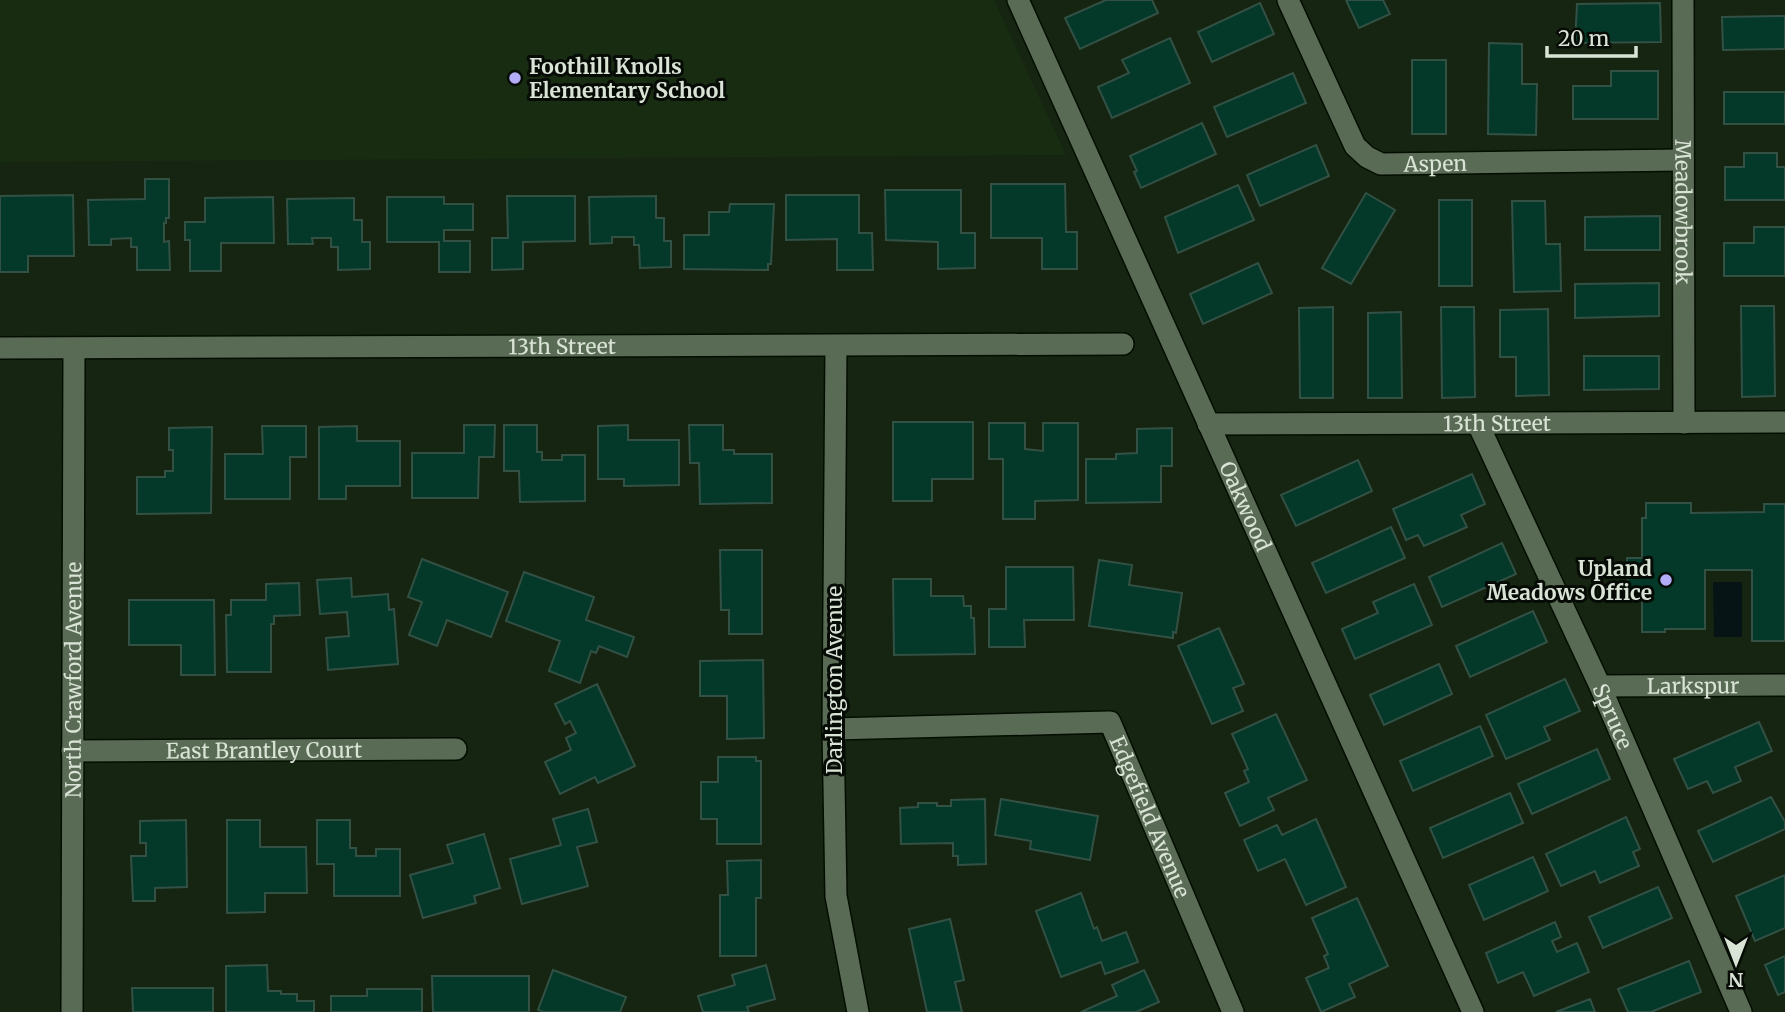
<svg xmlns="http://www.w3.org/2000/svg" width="1785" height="1012" viewBox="0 0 1785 1012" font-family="Merriweather,serif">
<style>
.built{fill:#182c12}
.water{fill:#071415}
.building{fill:#043829;stroke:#325044;stroke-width:2}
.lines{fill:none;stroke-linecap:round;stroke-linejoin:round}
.minor-casing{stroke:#030e01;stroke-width:24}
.minor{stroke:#5a6b55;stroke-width:21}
.poi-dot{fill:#b3adf9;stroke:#060c05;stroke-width:2.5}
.labels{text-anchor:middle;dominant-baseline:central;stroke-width:6;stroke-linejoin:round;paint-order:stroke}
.poi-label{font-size:21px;font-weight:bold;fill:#d9e3d6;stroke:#060c05;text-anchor:start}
.street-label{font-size:21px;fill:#d9e3d6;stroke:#060c05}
</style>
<rect width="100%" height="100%" fill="#162511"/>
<polygon class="built" points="0,0 994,0 1066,155 0,162"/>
<polygon class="water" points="1713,582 1742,582 1742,637 1714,637"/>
<g class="building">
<polygon points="1106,0 1152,0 1158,13 1080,49 1065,18"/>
<polygon points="1346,0 1383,0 1390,14 1359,28"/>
<polygon points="1260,3 1274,34 1212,62 1198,32"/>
<polygon points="1660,3 1661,42 1575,43 1577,4"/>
<polygon points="1785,16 1785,49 1723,50 1722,17"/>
<polygon points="1170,38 1190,83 1112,118 1098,87 1129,73 1122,60"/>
<polygon points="1489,43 1522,44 1522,84 1537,84 1536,135 1488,134"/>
<rect x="1412" y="60" width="34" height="74"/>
<polygon points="1611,71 1658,71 1658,119 1573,119 1573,86 1611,86"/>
<polygon points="1293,73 1306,103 1227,137 1214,107"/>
<rect x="1724" y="92" width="61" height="32"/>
<polygon points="1202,123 1216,154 1141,188 1134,172 1137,171 1130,156"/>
<polygon points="1316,145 1329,176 1260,206 1247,175"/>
<polygon points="1744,153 1777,153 1777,167 1785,167 1785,200 1725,200 1725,167 1744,167"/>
<polygon points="145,179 169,179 169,218 166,218 166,223 164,223 164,242 169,241 170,270 137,270 137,247 131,247 131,238 111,239 111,245 89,245 88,200 145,199"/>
<polygon points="991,184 1065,184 1066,232 1077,232 1077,269 1042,269 1042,238 991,238"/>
<polygon points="1238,185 1254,220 1178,253 1165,217"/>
<polygon points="885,190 961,190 961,233 975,233 975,268 938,269 938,242 886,240"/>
<polygon points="1366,193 1395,210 1351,284 1322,268"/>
<polygon points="73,195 74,256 28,256 28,272 0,272 0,196"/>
<polygon points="786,195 859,195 859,233 872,233 873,270 837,270 837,239 786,240"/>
<polygon points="507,196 575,196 575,241 523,242 523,269 492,270 492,238 508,238"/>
<polygon points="656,196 656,218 664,218 664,241 671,241 671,267 640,268 639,245 634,245 634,237 612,237 612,243 590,244 589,197"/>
<polygon points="273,197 274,243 221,243 221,271 190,271 190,240 185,240 185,222 205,222 205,198"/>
<polygon points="387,197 444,197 444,204 473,204 473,230 444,230 444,241 470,241 470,272 439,272 439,242 387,242"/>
<polygon points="354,198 354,220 362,220 362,242 370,242 370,269 338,270 338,247 331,247 331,238 312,238 313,244 288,244 287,199"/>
<rect x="1439" y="200" width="33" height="86"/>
<polygon points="1512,201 1545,201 1546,244 1560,244 1561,291 1514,292"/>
<polygon points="730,204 774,204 771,264 768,264 768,270 684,269 684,235 709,235 709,212 729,212"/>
<polygon points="1660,216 1660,250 1585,250 1585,217"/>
<polygon points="1754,227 1785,227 1785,276 1724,276 1724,243 1754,243"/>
<polygon points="1258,263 1272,293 1203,324 1190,294"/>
<polygon points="1659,283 1659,316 1575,318 1575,284"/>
<polygon points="1741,306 1774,306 1775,396 1742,397"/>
<polygon points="1333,307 1333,398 1300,398 1299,308"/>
<polygon points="1441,307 1474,307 1475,397 1442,398"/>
<polygon points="1548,309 1549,395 1516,396 1516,357 1500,357 1500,310"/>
<polygon points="1401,312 1402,398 1368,398 1368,313"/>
<polygon points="1584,356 1659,356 1659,389 1584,390"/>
<polygon points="893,422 973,422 973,479 932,479 932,501 893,501"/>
<polygon points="989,423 1025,423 1025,449 1043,451 1043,423 1078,423 1078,500 1035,501 1035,519 1003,519 1003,459 989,459"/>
<polygon points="464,425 495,425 494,457 479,457 478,498 412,498 412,453 464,453"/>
<polygon points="504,425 537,425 537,452 542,452 542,460 562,460 562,455 585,455 585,501 520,502 519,471 504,471"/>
<polygon points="628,425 628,440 679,440 679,485 624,486 624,479 598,479 598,426"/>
<polygon points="689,425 723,425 723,450 734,450 734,454 772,454 772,503 700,504 699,463 690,463"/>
<polygon points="262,426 306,426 306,457 290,457 290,499 225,499 225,454 263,454"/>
<polygon points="357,426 357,441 400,441 400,486 346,486 346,499 319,499 319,427"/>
<polygon points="212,427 211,513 137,514 137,477 165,477 165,471 173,471 173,450 169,450 169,428"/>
<polygon points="1172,428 1172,466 1161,466 1161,502 1086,503 1086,459 1116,459 1116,454 1137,453 1137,429"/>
<polygon points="1358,460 1372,491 1296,526 1281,495"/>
<polygon points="1472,474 1485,504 1461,515 1467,527 1424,546 1418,535 1406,540 1393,509"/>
<polygon points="1646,503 1691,503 1691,513 1764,512 1764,504 1785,504 1785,641 1752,641 1752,570 1705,570 1705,629 1665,629 1665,632 1642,632 1642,590 1628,590 1627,558 1642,558 1642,518 1646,518"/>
<polygon points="1391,527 1405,558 1326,593 1312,563"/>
<polygon points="1502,543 1516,574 1442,607 1429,577"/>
<polygon points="720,550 762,550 762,634 729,634 729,610 721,610"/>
<polygon points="422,559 508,592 491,637 447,620 437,646 409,635 422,602 408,597"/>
<polygon points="1099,560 1132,565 1129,585 1182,593 1176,633 1173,632 1173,638 1089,626"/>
<polygon points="1006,567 1073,567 1074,620 1024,620 1025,647 989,647 989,609 1006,609"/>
<polygon points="524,572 594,597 586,620 634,637 627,657 599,646 596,653 591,651 580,683 549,671 560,641 506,621"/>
<polygon points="351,578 352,597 388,594 389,610 394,609 398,664 328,670 326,638 349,636 347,612 320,614 317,580"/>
<polygon points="893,579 931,579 931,596 963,596 964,606 971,606 971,618 974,618 975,654 894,655"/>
<polygon points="299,583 300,615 274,616 274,624 271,624 271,672 227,672 226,615 231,615 231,600 266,600 266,584"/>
<polygon points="1414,584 1432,625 1355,659 1342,629 1378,613 1373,602"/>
<polygon points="129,600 214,600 215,675 181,675 181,645 129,645"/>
<polygon points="1533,611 1547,642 1470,677 1456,646"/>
<polygon points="1219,628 1244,684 1233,688 1243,711 1212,724 1178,646"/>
<polygon points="763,660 764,738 727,739 727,696 700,696 700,661"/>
<polygon points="1439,664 1452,694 1384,725 1370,695"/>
<polygon points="1565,679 1580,711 1544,727 1550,740 1506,759 1486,715"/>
<polygon points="597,684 635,766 598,783 595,777 560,794 545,762 571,750 566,738 576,733 570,721 565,724 555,704"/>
<polygon points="1276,714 1307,780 1268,798 1274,810 1240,826 1225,793 1249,782 1244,771 1248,769 1232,734"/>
<polygon points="1759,722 1772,751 1735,767 1741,781 1713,793 1707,781 1688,789 1674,759"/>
<polygon points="1480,726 1493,756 1413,791 1400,761"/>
<polygon points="1597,749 1610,779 1532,814 1518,784"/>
<polygon points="718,757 756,757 756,761 761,761 761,844 717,844 717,819 701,819 701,782 718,782"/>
<polygon points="1510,793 1523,823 1443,858 1430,828"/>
<polygon points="1771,797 1785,822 1785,829 1713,862 1698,831"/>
<polygon points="985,799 986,864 958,865 958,856 953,856 953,843 901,844 900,808 918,807 918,803 937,803 937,806 951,806 951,800"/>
<polygon points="1001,799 1098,816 1090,860 1030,849 1031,841 995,835"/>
<polygon points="588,809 597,842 577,847 588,886 522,904 510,859 561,845 553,819"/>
<polygon points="1626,817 1640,849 1633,852 1639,866 1600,883 1595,871 1561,886 1546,854"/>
<polygon points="1316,819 1346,887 1306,905 1285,859 1258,871 1244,840 1277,825 1282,835"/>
<polygon points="186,820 187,887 155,888 155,901 133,901 131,856 146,856 146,843 140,843 140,821"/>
<polygon points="227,820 260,820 260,847 306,847 307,893 265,893 265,912 227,913"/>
<polygon points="317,820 350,820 350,848 356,848 356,856 376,856 376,849 400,849 400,896 334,896 334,864 317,864"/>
<polygon points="484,834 500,888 474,896 476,903 423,918 410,875 453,863 447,845"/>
<polygon points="1533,857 1548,891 1484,920 1469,885"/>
<polygon points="761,860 761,898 756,898 756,956 720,956 720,895 728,895 727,861"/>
<polygon points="1785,875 1785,928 1755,941 1736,896"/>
<polygon points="1658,887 1672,918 1603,948 1589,917"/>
<polygon points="1081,893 1094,929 1097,927 1102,941 1126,932 1138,962 1105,974 1101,962 1061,977 1036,911"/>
<polygon points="1357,898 1388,966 1349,984 1355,997 1321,1012 1306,978 1329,968 1324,956 1328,954 1312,918"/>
<polygon points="950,919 964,980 955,982 962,1012 927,1012 909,929"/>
<polygon points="1555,922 1561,937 1552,941 1557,952 1577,943 1589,972 1534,996 1523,972 1498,983 1486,953"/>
<polygon points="1785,956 1785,992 1778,995 1765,965"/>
<polygon points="1689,961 1701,992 1651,1012 1628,1012 1618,989"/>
<polygon points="267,965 268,991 281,991 281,994 297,994 297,1001 314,1001 314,1012 226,1012 226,966"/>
<polygon points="766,965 775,999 747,1007 749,1012 703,1012 698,996 735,985 732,975"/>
<polygon points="553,970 626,997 620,1012 544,1012 538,1010"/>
<polygon points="1144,970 1159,1002 1136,1012 1081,1012 1117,996 1112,985"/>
<polygon points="432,976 529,976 529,1012 433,1012"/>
<polygon points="132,988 213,988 213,1012 133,1012"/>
<polygon points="367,989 422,989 422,1012 331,1012 331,996 367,996"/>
<polygon points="1590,999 1595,1012 1556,1012"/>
</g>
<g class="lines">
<g class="minor-casing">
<g id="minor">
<path id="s1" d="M 1018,0 L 1473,1012"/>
<path id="s2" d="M 1288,0 L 1355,146 L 1367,157 L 1381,164 L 1683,160"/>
<path id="s3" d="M 1683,0 L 1684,423"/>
<polyline points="836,346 833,729 836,896 858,1012"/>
<path id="s4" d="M 0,348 L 1123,344"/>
<path id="s5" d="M 1208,424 L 1785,422"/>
<path id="s6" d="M 1478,424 L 1600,686 L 1741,1012"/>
<path id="s7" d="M 1600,686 L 1785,685"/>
<path id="s8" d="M 833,729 L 1110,722 L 1233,1012"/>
<path id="s9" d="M 72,751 L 456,749"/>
<path id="s10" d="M 72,1012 L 74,349"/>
</g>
</g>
<use href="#minor" class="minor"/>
</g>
<g class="poi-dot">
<circle cx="515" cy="78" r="7"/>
<circle cx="1666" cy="580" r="7"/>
</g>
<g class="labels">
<g class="poi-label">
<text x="529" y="66">Foothill Knolls<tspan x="529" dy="24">Elementary School</tspan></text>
<text x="1652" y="568" text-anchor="end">Upland<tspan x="1652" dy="24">Meadows Office</tspan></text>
</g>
<g class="street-label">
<text stroke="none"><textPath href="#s2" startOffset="247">Aspen</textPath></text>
<text stroke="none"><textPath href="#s3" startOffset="212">Meadowbrook</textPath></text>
<text stroke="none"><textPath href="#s4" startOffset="562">13th Street</textPath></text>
<text stroke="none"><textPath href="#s5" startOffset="289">13th Street</textPath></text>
<text stroke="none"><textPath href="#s1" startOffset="555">Oakwood</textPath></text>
<text stroke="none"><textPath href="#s10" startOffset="332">North Crawford Avenue</textPath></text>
<text transform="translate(834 680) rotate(-90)">Darlington Avenue</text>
<text stroke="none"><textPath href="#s7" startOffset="93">Larkspur</textPath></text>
<text stroke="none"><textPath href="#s6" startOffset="322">Spruce</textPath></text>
<text stroke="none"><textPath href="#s9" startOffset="192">East Brantley Court</textPath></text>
<text stroke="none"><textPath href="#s8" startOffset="380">Edgefield Avenue</textPath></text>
</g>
</g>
<g transform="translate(1736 963) rotate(180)" stroke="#060c05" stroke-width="5" paint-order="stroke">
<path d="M0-5L12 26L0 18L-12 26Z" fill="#d9e3d6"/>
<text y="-10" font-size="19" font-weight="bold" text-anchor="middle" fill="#d9e3d6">N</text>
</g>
<path d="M1547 46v10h89v-10" fill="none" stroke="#d9e3d6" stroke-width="3.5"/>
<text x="1558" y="46" font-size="21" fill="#d9e3d6" stroke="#060c05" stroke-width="5" paint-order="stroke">20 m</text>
</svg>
